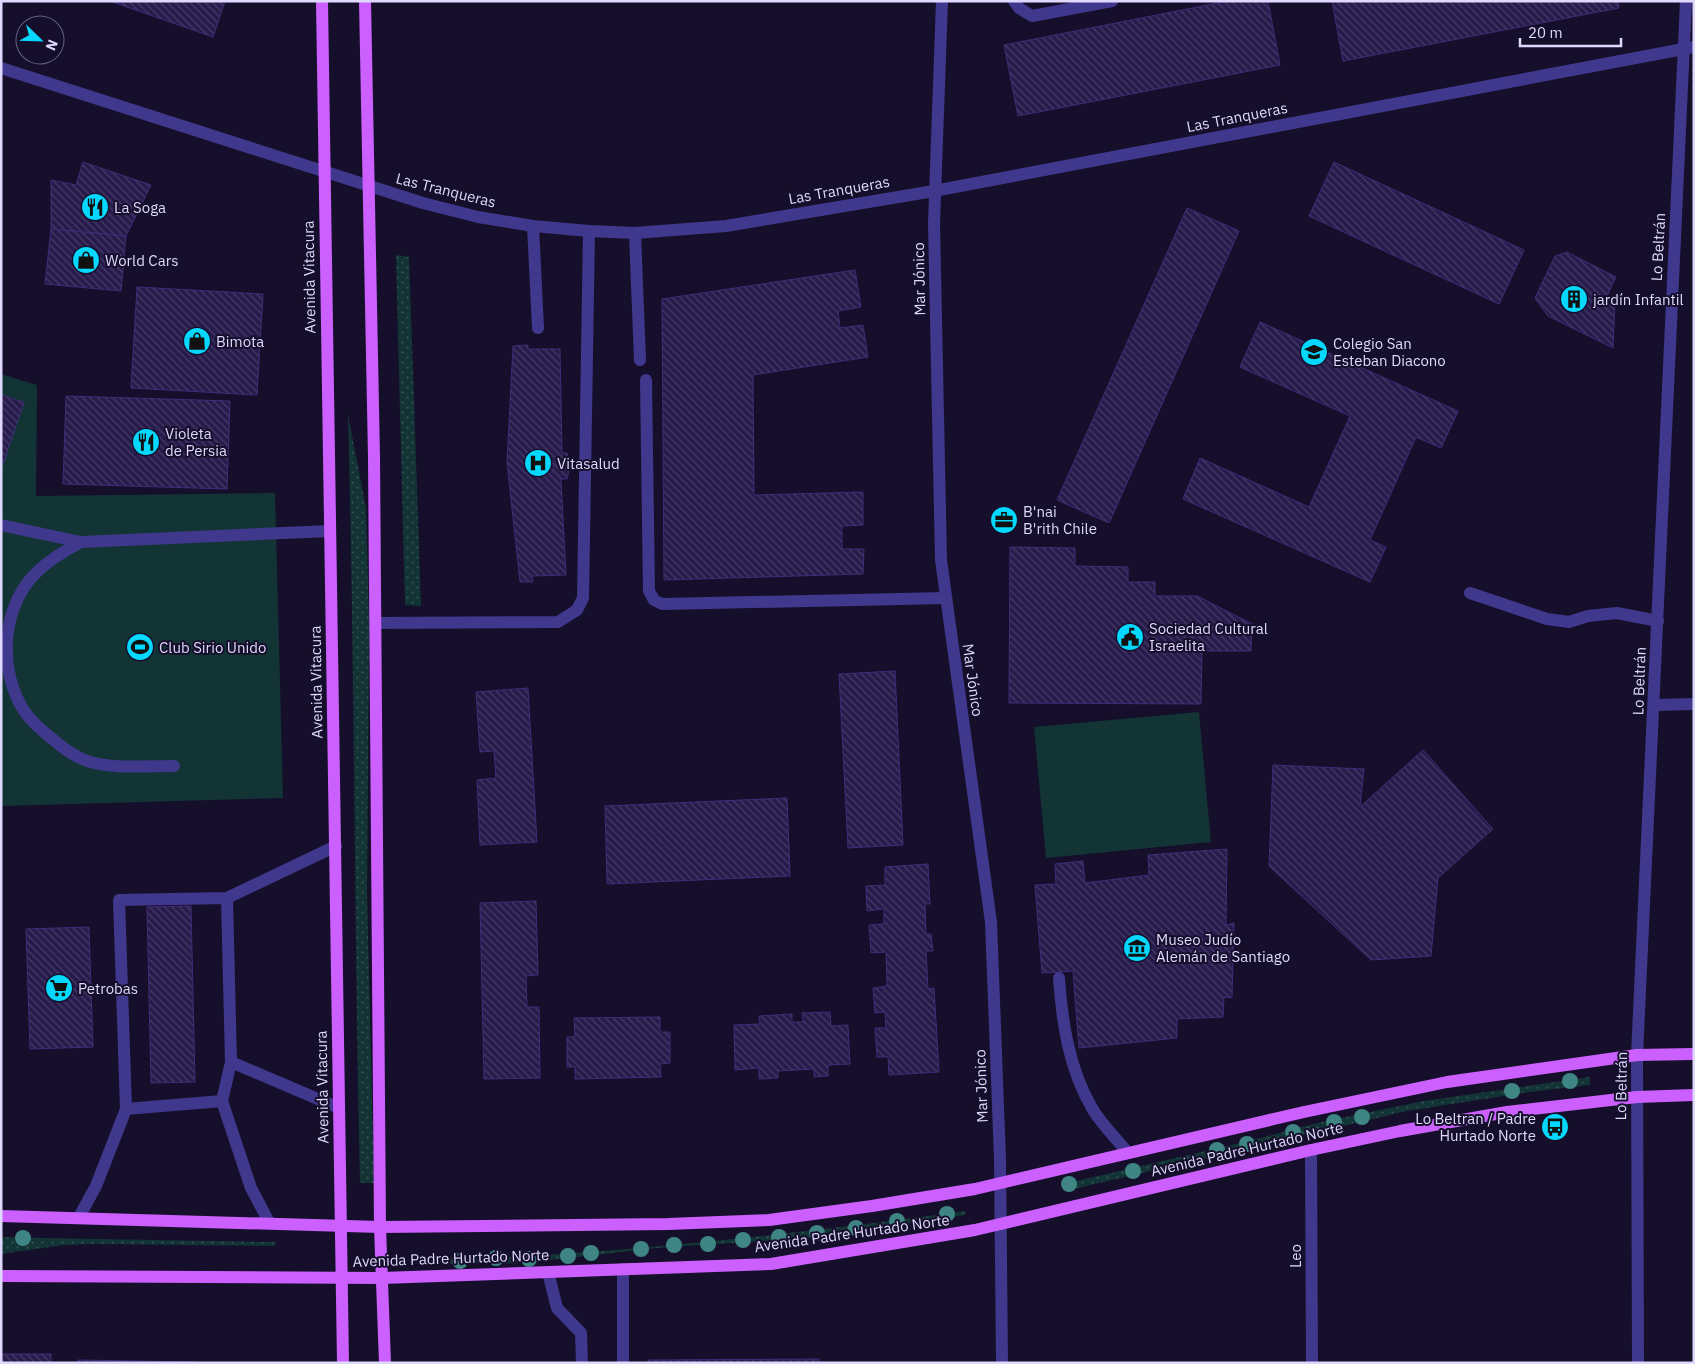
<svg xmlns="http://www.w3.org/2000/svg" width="1695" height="1364" viewBox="0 0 1695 1364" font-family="'IBM Plex Sans',sans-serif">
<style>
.grass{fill:url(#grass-dots)}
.pitch{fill:#123435}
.building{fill:url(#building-back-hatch);stroke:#3f2c79}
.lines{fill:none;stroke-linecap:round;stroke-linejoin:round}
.minor{stroke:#40388c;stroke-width:12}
.major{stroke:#cc60ff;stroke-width:12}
.tree{fill:#3e8583}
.labels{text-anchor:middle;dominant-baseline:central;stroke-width:4;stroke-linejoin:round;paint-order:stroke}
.street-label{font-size:15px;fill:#dfd9ff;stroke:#160f2b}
.poi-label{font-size:15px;fill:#dfd9ff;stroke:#160f2b;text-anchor:start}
</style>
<defs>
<pattern id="grass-dots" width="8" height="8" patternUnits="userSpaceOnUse" patternTransform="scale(1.25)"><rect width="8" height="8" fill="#123435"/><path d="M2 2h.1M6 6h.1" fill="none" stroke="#345153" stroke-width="1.8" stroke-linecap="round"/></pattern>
<pattern id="building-back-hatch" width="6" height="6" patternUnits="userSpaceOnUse" patternTransform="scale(1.25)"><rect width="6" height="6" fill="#271b4c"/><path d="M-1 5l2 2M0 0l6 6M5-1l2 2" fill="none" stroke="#463c67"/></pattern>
</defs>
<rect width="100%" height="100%" fill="#160f2b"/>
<g class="grass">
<polygon points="396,255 409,257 421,606 405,605"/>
<path d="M 348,415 L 366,508 L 369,623 L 367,894 L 374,1183 L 360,1183 C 354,927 355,671 348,415 Z"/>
<polygon points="1590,1077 1590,1085 1529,1092 1407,1111 1065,1191 1064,1184 1261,1138 1317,1123 1424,1101"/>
<path d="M 966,1211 L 965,1215 L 807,1238 L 657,1248 L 522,1263 L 448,1264 L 449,1258 C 527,1258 605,1251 683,1244 C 778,1235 872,1224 966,1211 Z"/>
<polygon points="1,1237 38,1238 276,1242 275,1246 94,1244 64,1245 1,1254"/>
</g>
<g class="pitch">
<polygon points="1,374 37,385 36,496 275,493 283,798 1,806"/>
<polygon points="1199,712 1211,842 1046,858 1034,727"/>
</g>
<g class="building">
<polygon points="110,1 225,1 213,37"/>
<polygon points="1228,1 1268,1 1280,65 1018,116 1004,45"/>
<polygon points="1332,1 1618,1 1619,8 1343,61"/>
<polygon points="83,162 151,185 126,236 51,229 51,180 76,185"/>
<polygon points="1334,162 1524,250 1499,304 1309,216"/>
<polygon points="1187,208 1239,231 1109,523 1057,500"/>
<polygon points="51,229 126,236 121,291 45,284"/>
<polygon points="1567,252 1616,277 1607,296 1615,300 1613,348 1548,316 1535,298 1555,256"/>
<polygon points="855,270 861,307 838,311 840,328 863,325 868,357 753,375 754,495 863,492 863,525 842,526 842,549 864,549 863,574 664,580 662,299"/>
<polygon points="137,287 263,294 257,395 131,388"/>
<polygon points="1260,322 1458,411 1441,448 1416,437 1370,540 1386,547 1370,582 1183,499 1200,458 1309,507 1350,416 1240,367"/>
<polygon points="528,345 528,349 560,349 562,453 567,453 570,465 567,479 561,479 566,575 532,576 533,582 520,582 507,462 513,346"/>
<polygon points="1,395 24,402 1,470"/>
<polygon points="66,396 230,401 227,489 63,484"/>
<polygon points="1010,547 1075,548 1075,566 1128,567 1128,582 1155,582 1155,596 1197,596 1252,624 1251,651 1202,651 1201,704 1009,703"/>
<polygon points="895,671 903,845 848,848 839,674"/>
<polygon points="528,688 537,842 480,845 477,780 496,778 494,751 480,752 476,692"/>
<polygon points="1423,750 1493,829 1438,878 1431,956 1371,960 1269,866 1273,765 1364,769 1360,807"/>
<polygon points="787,798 790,876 607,884 605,806"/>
<polygon points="1227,849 1226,925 1234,923 1232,998 1224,997 1223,1017 1177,1019 1177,1038 1079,1048 1073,971 1042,973 1035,885 1056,884 1055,864 1083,861 1085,883 1149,875 1148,855"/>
<polygon points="928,864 930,904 925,904 926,934 931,934 933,951 926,951 928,989 934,988 939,1072 889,1075 888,1057 877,1057 875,1028 886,1028 885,1012 875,1013 873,988 887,986 886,952 871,953 869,925 884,924 884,909 867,911 866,886 885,885 885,867"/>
<polygon points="536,901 538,975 526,976 527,1007 539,1007 540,1078 484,1079 480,903"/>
<polygon points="191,906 195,1082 151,1083 147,907"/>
<polygon points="89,927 93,1047 30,1049 26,929"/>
<polygon points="830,1012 831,1026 848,1025 850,1064 828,1065 828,1076 814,1077 814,1069 778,1071 778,1078 759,1079 759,1068 735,1070 734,1025 760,1024 759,1016 792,1014 792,1022 803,1022 802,1013"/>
<polygon points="660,1017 660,1032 670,1032 670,1063 660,1064 661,1077 575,1079 575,1067 567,1067 567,1037 575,1037 574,1018"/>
<rect x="2" y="1354" width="49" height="9"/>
<polygon points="819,1359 819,1363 648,1363 648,1360"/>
<polygon points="78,1360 196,1362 195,1363 78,1363"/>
</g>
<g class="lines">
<g class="minor">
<polyline points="942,1 934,223 941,560 991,922 1000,1159 1002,1363"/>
<polyline points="1014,1 1019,8 1032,16 1112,1"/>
<polyline points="1,68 423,203 478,217 533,226 589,231 635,233 726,226 934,191 1694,47"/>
<polyline points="533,226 538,328"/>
<polyline points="635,233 640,360"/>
<polyline points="646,380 649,591 654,600 662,604 946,598"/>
<polyline points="1,525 81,542"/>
<polyline points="1470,593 1547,619 1569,622 1588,616 1617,613 1658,621"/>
<polyline points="376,623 558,622 577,610 583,598 589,231"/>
<polyline points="1655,705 1694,704"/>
<path d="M 174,766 C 147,766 116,769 90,762 C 78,758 65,750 55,741 C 42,731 29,720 21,706 C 1,669 2,621 25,586 C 39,566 59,554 81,542 L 330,531"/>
<polyline points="227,898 231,1062 222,1101 126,1109 119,900 227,898 336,846"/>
<path d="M 1059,978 C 1062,1022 1069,1069 1092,1108 C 1101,1124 1116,1138 1128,1153"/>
<polyline points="231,1062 339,1108"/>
<polyline points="222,1101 251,1188 269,1222"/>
<polyline points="1311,1150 1312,1363"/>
<polyline points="79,1217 96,1186 126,1109"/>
<polyline points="548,1272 557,1308 581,1333 582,1363"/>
<polyline points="623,1363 623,1269"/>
<polyline points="1638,1363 1637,1055 1686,1"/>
</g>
<g class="major">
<polyline points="322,1 343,1363"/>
<polyline points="365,1 374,457 380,1227 385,1363"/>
<polyline points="1,1216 380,1227 668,1224 769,1220 872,1206 975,1189 1304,1112 1447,1082 1637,1055 1694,1054"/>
<polyline points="1,1276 382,1278 771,1264 975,1230 1311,1150 1400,1131 1507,1112 1637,1097 1694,1095"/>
</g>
</g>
<g class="tree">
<circle cx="1570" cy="1081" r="8"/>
<circle cx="1512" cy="1091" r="8"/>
<circle cx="1362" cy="1117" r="8"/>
<circle cx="1334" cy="1122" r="8"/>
<circle cx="1293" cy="1132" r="8"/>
<circle cx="1247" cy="1144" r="8"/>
<circle cx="1217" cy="1150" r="8"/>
<circle cx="1133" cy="1171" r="8"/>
<circle cx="1069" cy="1184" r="8"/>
<circle cx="947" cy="1214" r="8"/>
<circle cx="897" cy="1221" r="8"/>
<circle cx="856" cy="1228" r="8"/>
<circle cx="817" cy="1233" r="8"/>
<circle cx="779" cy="1237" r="8"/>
<circle cx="23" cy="1238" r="8"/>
<circle cx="743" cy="1240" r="8"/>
<circle cx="708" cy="1244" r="8"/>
<circle cx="674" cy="1245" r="8"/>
<circle cx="641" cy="1249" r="8"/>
<circle cx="591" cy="1253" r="8"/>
<circle cx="568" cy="1256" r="8"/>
<circle cx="496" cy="1258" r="8"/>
<circle cx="529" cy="1259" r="8"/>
<circle cx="460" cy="1261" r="8"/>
</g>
<defs>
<g id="restaurant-disc" transform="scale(1.4375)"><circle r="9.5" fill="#05d8ff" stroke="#160f2b"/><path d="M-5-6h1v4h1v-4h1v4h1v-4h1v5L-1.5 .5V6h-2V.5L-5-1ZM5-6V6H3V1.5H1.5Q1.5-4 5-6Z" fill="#111"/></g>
<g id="shop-disc" transform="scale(1.4375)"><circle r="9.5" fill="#05d8ff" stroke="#160f2b"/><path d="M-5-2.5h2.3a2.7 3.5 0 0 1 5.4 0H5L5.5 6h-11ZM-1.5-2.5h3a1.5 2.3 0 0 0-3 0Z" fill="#111"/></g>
<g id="building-disc" transform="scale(1.4375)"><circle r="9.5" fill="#05d8ff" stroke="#160f2b"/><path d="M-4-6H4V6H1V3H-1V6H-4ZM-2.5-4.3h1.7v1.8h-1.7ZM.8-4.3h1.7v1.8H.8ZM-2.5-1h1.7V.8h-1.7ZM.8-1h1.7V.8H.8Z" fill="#111"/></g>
<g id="school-disc" transform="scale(1.4375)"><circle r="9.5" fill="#05d8ff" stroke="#160f2b"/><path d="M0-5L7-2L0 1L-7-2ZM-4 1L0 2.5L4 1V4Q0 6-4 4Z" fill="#111"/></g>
<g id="hospital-disc" transform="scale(1.4375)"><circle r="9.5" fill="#05d8ff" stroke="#160f2b"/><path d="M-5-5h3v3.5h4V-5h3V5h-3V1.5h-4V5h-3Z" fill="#111"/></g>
<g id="office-disc" transform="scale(1.4375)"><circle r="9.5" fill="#05d8ff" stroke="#160f2b"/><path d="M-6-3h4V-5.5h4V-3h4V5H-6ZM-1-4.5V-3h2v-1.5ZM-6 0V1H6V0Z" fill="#111"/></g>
<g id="civic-disc" transform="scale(1.4375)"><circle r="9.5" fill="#05d8ff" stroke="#160f2b"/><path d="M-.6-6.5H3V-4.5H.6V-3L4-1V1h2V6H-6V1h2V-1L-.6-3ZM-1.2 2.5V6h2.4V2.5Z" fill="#111"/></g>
<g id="stadium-disc" transform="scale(1.4375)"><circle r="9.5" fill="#05d8ff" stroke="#160f2b"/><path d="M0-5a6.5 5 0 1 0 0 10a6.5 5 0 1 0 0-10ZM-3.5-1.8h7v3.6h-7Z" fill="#111"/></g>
<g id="museum-disc" transform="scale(1.4375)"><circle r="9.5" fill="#05d8ff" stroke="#160f2b"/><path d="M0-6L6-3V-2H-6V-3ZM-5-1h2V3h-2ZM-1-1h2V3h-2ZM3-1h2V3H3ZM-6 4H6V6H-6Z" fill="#111"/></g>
<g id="supermarket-disc" transform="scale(1.4375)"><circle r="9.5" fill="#05d8ff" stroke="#160f2b"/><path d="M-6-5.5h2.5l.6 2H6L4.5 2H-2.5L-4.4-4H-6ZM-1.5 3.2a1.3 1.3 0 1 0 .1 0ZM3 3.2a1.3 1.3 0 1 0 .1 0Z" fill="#111"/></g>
<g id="bus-disc" transform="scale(1.4375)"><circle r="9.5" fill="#05d8ff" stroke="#160f2b"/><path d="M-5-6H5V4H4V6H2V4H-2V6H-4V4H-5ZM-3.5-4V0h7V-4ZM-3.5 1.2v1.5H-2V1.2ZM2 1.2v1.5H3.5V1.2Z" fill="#111"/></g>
</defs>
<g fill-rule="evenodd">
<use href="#restaurant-disc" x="95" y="207"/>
<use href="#shop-disc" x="86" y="260"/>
<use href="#building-disc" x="1574" y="299"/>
<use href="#shop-disc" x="197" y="341"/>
<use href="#school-disc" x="1314" y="352"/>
<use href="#restaurant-disc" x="146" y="442"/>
<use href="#hospital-disc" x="538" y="463"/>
<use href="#office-disc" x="1004" y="520"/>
<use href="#civic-disc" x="1130" y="637"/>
<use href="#stadium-disc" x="140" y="647"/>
<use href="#museum-disc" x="1137" y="948"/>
<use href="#supermarket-disc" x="59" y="988"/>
<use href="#bus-disc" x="1555" y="1127"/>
</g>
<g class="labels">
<g class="street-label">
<text transform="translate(1237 117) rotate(-11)">Las Tranqueras</text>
<text transform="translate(446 190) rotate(14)">Las Tranqueras</text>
<text transform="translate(839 190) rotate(-10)">Las Tranqueras</text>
<text transform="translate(1658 247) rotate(-87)">Lo Beltrán</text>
<text transform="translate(309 277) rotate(-91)">Avenida Vitacura</text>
<text transform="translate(919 279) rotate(-91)">Mar Jónico</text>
<text transform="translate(973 680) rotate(82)">Mar Jónico</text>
<text transform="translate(1639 681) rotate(-88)">Lo Beltrán</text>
<text transform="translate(316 682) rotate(-91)">Avenida Vitacura</text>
<text transform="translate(981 1086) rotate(-92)">Mar Jónico</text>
<text transform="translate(1621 1086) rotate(-89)">Lo Beltrán</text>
<text transform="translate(322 1087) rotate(-91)">Avenida Vitacura</text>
<text transform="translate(1247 1149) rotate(-13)">Avenida Padre Hurtado Norte</text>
<text transform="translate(852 1233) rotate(-8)">Avenida Padre Hurtado Norte</text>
<text transform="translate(1295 1256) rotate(-90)">Leo</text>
<text transform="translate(451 1258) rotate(-2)">Avenida Padre Hurtado Norte</text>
</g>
<g class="poi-label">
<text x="114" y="207">La Soga</text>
<text x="105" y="260">World Cars</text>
<text x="1593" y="299">jardín Infantil</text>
<text x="216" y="341">Bimota</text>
<text x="1333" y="343">Colegio San<tspan x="1333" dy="17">Esteban Diacono</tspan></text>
<text x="165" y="433">Violeta<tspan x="165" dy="17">de Persia</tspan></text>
<text x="557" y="463">Vitasalud</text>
<text x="1023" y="511">B'nai<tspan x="1023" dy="17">B'rith Chile</tspan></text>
<text x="1149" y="628">Sociedad Cultural<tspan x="1149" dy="17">Israelita</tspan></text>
<text x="159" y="647">Club Sirio Unido</text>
<text x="1156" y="939">Museo Judío<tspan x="1156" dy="17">Alemán de Santiago</tspan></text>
<text x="78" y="988">Petrobas</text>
<text x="1536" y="1118" text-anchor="end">Lo Beltran / Padre<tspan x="1536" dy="17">Hurtado Norte</tspan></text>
</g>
</g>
<rect width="1695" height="1364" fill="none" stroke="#dfd9ff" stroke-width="5"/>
<g transform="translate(40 40) rotate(113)"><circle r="24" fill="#160f2b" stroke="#666080"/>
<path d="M0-4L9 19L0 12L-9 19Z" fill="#05d8ff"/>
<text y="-8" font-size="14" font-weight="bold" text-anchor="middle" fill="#dfd9ff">N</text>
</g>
<path d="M1520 38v8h101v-8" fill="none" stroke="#dfd9ff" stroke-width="2.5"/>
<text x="1528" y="38" font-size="15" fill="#dfd9ff" stroke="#160f2b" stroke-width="4" paint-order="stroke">20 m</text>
</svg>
